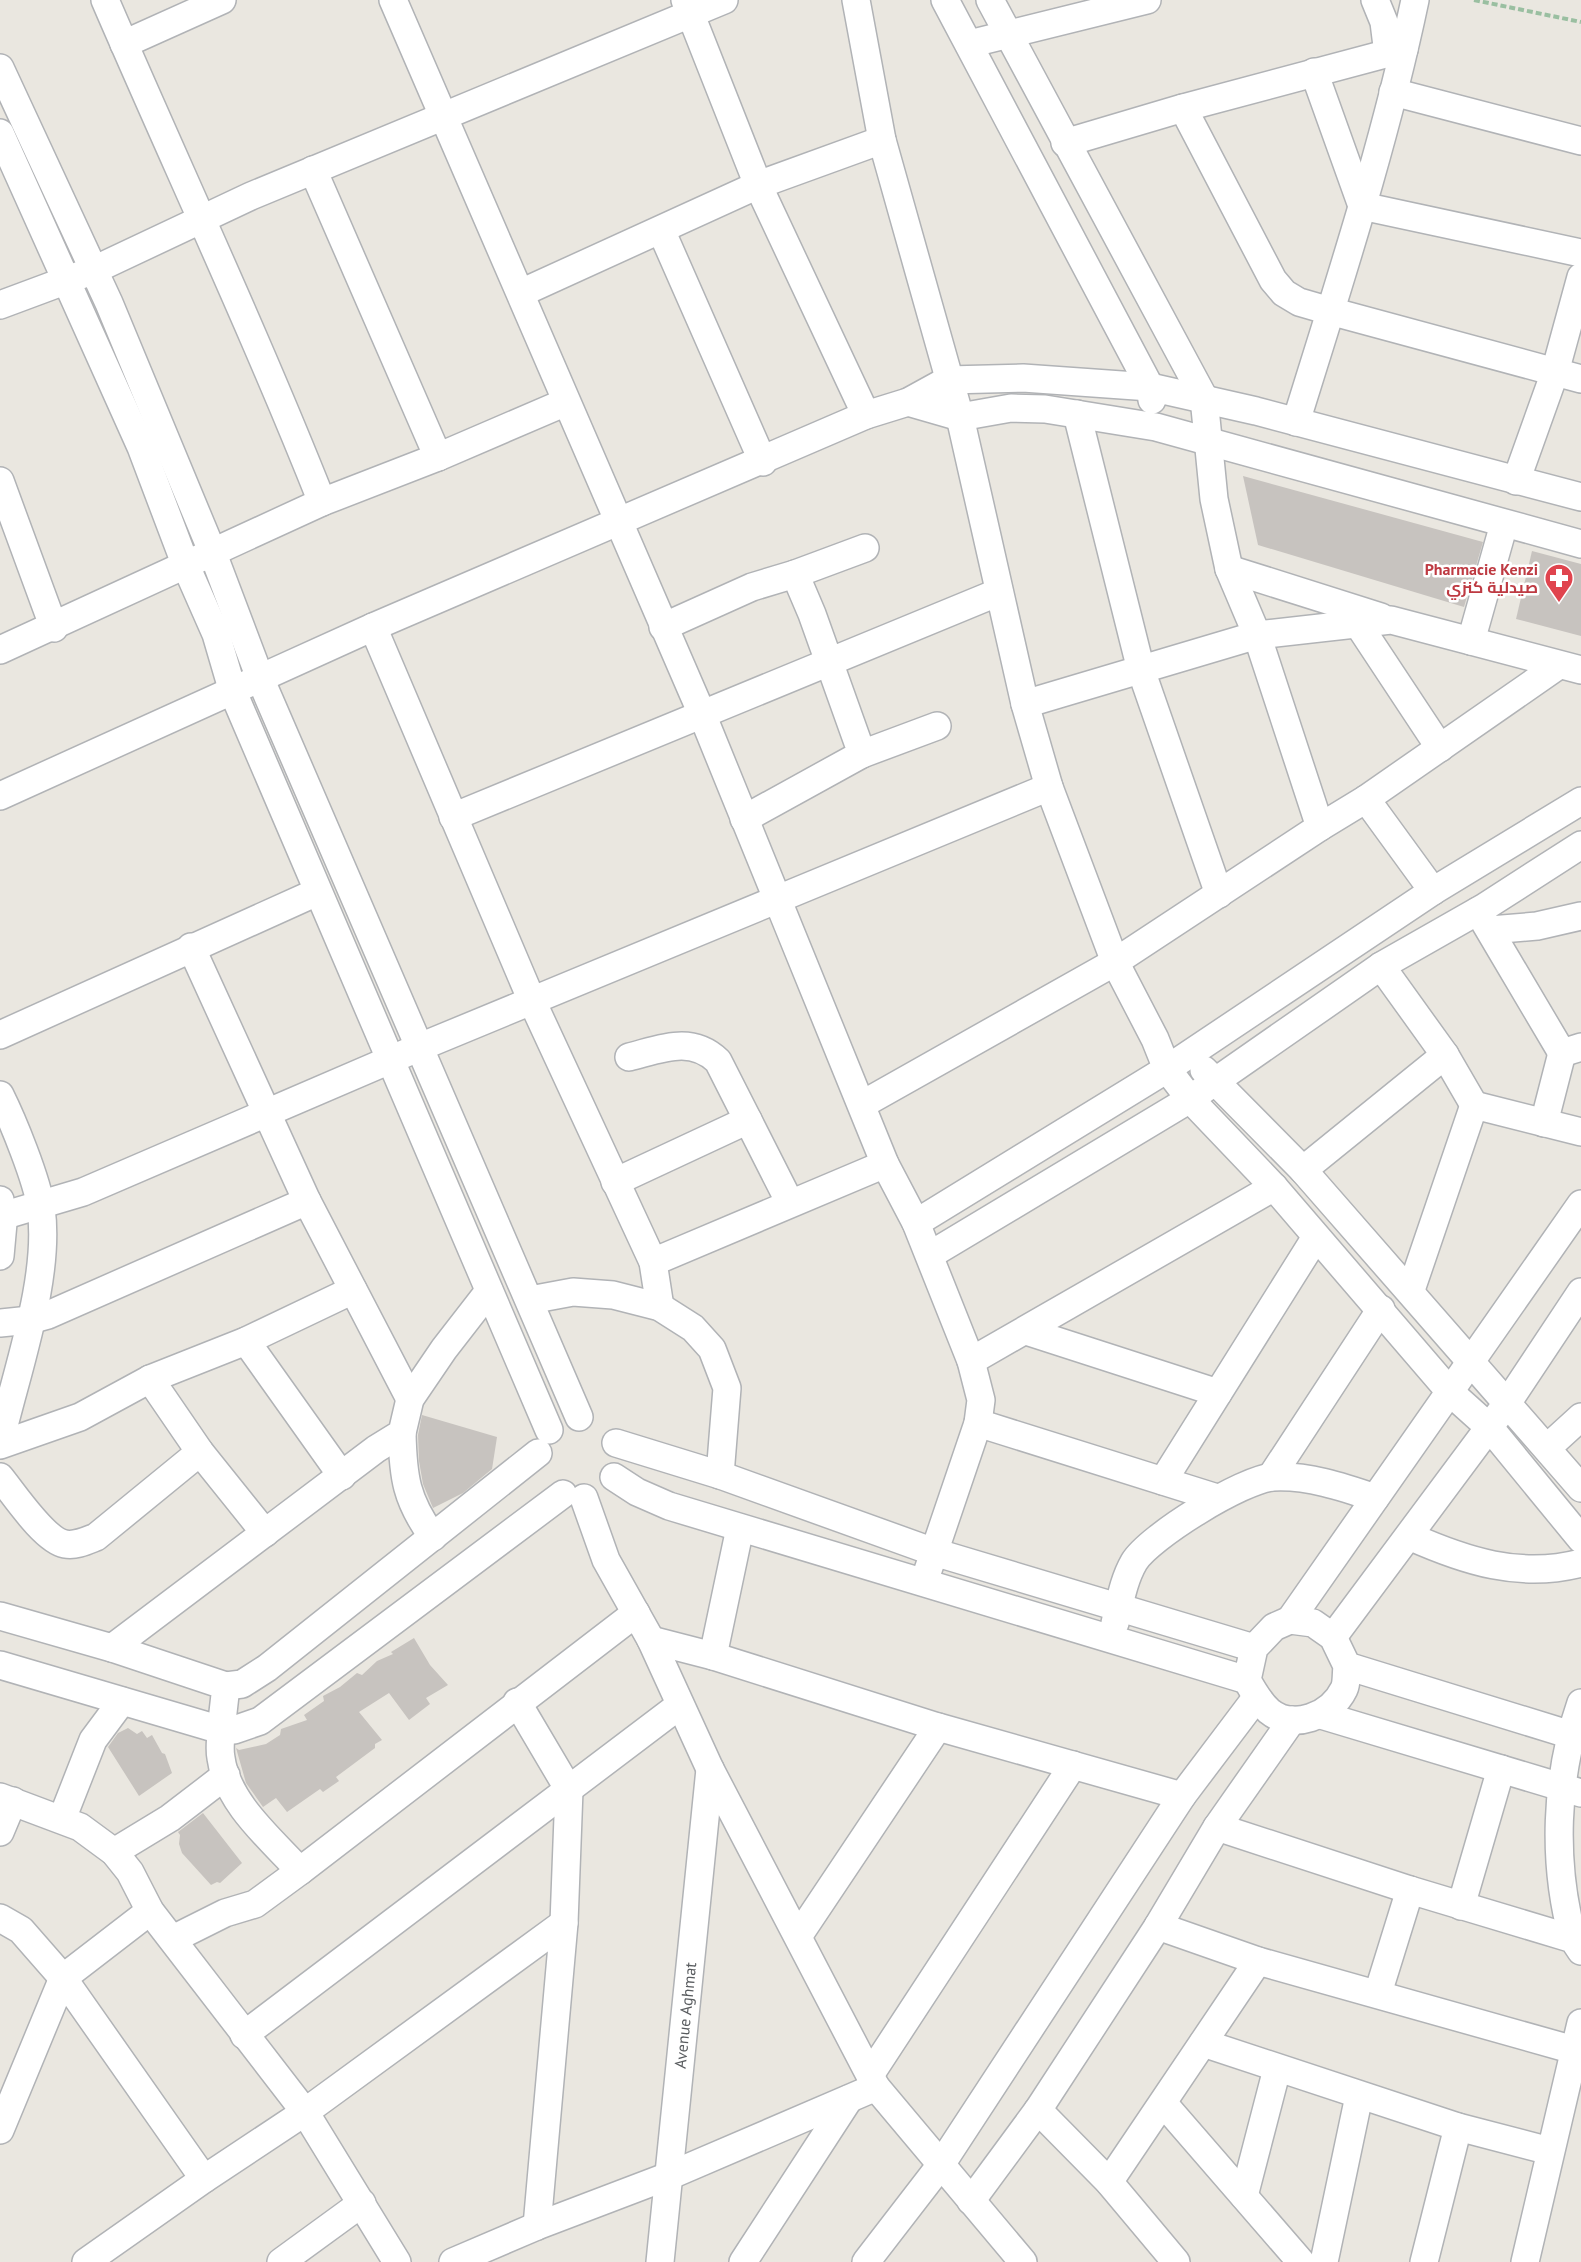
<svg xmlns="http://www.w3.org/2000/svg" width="1581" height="2262" viewBox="0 0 1581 2262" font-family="'PT Sans',Cairo,sans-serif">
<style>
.building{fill:#c7c3bf}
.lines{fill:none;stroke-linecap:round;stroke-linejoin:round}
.minor-casing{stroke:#b1b3b6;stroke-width:30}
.path{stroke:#9abfa1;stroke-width:4;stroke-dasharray:6 3;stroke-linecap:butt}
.minor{stroke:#fff;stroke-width:27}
.labels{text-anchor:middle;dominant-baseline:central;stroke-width:5;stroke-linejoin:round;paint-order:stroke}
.health-label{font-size:16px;font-weight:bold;fill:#be3a42;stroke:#fff;text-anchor:end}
.street-label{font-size:16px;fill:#595c5f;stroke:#fff}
</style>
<rect width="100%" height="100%" fill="#eae7e0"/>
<g class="building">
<polygon points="1243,476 1483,542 1464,607 1258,545"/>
<polygon points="1532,551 1581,564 1581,636 1516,619"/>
<polygon points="422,1415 497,1437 492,1469 463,1493 433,1508 423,1484 419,1461 418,1435"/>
<polygon points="414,1638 430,1665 448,1685 426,1698 430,1704 409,1720 389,1693 359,1712 382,1740 375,1744 375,1748 336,1777 339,1781 323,1792 320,1789 287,1812 276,1798 263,1807 246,1783 236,1748 239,1750 266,1744 280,1735 281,1729 307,1720 304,1715 324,1701 323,1696 340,1687 357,1673 362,1675 377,1661 393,1654 391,1652"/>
<polygon points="128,1728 137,1734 142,1731 147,1738 152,1735 162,1753 165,1754 172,1773 139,1796 108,1747 118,1733"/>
<polygon points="203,1813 242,1863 220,1883 217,1882 211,1885 182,1853 179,1844 180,1835 178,1832"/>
</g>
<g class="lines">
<g class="minor-casing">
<g id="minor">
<path d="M 105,0 C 177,167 255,333 322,502"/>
<polyline points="393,0 702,714 885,1164 916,1223 971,1361 981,1400 978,1423 924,1582"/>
<polyline points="685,0 758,185 866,415"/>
<polyline points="856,0 882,140 960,417 1025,704 1049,787 1115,962 1155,1039 1167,1069 1190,1099 1274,1187 1451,1393 1490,1428 1581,1539"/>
<polyline points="945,0 1150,387 1152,400"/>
<polyline points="990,0 1204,398 1214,499 1229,569 1257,635 1320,827"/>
<polyline points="1375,0 1384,22 1388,54"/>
<polyline points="124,44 222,0"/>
<polyline points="969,44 1147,0"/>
<polyline points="0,68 109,303 212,551 260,678 579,1417"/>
<polyline points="1314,72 1362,206 1581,253"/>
<polyline points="1393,92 1581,141"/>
<polyline points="1183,108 1273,280 1284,293 1299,302 1330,311 1581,379"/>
<polyline points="0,133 141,447 186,566 216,634 233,692 549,1430"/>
<polyline points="1065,143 1183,108 1404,49"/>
<polyline points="313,170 438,457"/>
<polyline points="661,230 763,462"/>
<polyline points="521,293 758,185 882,140"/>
<polyline points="0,305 94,270 251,196 724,0"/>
<polyline points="908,402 960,417 1011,408 1045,409 1156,427 1581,544"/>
<polyline points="1077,414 1141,670 1219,894"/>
<path d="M 1296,422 C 1339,283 1385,143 1415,0"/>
<polyline points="0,481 54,628"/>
<polyline points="1516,481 1555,372 1581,277"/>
<polyline points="1229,569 1381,617"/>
<polyline points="795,574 865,548"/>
<polyline points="1358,624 1440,748"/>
<polyline points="373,627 532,1001 653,1262 660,1307"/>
<polyline points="663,627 752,587 795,574 812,614 862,754 744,819"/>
<polyline points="1471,641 1504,524"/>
<polyline points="0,650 322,502 438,457 566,402"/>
<polyline points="1025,704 1257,635 1391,620 1581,670"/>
<polyline points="862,754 937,726"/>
<polyline points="0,796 373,627 866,415 908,402 948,380 1023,378 1150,387 1256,411 1581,497"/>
<polyline points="1366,799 1559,665"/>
<polyline points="453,817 999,592"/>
<polyline points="1478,911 1562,1053 1581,1047"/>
<polyline points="1490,930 1537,926 1581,916"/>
<polyline points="191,947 307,1201 410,1399"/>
<polyline points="1381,966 1445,1055 1474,1105"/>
<polyline points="0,1035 317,892"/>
<path d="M 629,1057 C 661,1049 691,1035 718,1061 L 790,1203"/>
<polyline points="1204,1070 1303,1170 1581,1488"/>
<path d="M 0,1095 C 13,1121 37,1180 41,1208 C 51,1278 16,1372 0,1442"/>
<polyline points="863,1104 1115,962 1320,827 1366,799 1433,891"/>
<polyline points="1544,1123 1562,1053"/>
<polyline points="1303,1170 1445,1055"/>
<polyline points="615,1182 748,1120"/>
<polyline points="2,1216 83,1192 420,1047 1049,787"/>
<polyline points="916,1223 1167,1069 1433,891 1581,801"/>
<polyline points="930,1255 1190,1099 1381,966 1483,908 1581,845"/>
<polyline points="0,1256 3,1223 0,1200"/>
<polyline points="653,1262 885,1164"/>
<polyline points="1411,1290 1474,1105 1581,1132"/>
<polyline points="489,1291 444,1349 410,1399 402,1433 376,1449 112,1648 226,1686 221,1730 234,1730 260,1721 563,1494"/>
<polyline points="530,1300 573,1292 613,1295 660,1307 693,1328 712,1349 727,1388 720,1475"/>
<polyline points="0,1323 30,1320 48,1315 307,1201"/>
<polyline points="1026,1331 1218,1393"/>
<polyline points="246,1341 342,1476"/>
<polyline points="971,1361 1274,1187"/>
<polyline points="150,1379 200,1452 265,1533"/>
<polyline points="978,1423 1217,1498"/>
<path d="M 402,1433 C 403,1477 406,1500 433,1537"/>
<polyline points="616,1443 720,1475 934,1552 1254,1648"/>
<polyline points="0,1445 80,1417 150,1379 246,1341 353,1290"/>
<polyline points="1547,1448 1581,1417"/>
<path d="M 0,1477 C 14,1494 44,1540 65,1544 C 76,1546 86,1541 96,1537 L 200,1452"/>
<polyline points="614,1477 637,1492 669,1506 1247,1680"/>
<polyline points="1271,1477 1381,1309"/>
<polyline points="1163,1481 1316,1237"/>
<polyline points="584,1498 606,1560 651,1640 710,1769 876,2087 1023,2262"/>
<path d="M 1409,1536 C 1465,1561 1520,1579 1581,1563"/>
<polyline points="0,1616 112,1648"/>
<polyline points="1290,1620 1581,1204"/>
<path d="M 1115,1623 C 1120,1603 1123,1581 1134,1562 C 1149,1537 1243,1479 1273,1477 C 1307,1475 1343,1487 1375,1498"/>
<polyline points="1333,1637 1508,1402 1581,1292"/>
<polyline points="651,1640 713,1656 938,1727 1182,1796"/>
<polyline points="713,1656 740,1528"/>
<path d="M 0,1665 L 221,1730 C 221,1739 219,1749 221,1758 C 227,1803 271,1839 300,1871 L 636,1613"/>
<path d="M 1347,1666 C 1346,1673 1347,1683 1344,1689 C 1331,1716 1293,1731 1269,1711 C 1259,1702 1253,1691 1247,1680 L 1254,1648 L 1274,1627 L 1290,1620 L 1313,1623 L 1333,1637 L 1347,1666 L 1581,1738"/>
<polyline points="226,1686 242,1684 267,1668 538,1453"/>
<polyline points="517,1702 569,1790 564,1923 537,2226"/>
<polyline points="1321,1715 1581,1793"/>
<polyline points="0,1797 80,1827 114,1852 130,1872 150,1911 305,2112 397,2262"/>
<polyline points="62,1819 93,1740 122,1701"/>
<polyline points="1217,1827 1410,1890 1573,1939 1581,1951"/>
<polyline points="0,1832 13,1801"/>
<polyline points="114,1852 170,1818 226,1775"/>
<polyline points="1461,1906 1501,1769"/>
<polyline points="0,1918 21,1930 63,1978 204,2179"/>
<polyline points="1158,1926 1258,1961 1574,2050"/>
<polyline points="799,1935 938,1727"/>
<polyline points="173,1939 225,1913 255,1904 300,1871"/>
<path d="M 1573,1939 C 1552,1863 1555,1778 1581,1703"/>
<polyline points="1378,1993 1410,1890"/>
<polyline points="244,2035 680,1705"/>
<polyline points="1203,2043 1458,2127 1550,2151"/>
<polyline points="870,2075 1073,1765"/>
<polyline points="1164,2104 1301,2262"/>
<polyline points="1038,2110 1109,2182 1176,2262"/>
<polyline points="0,2130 63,1978 150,1911"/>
<polyline points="1109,2182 1258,1961"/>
<polyline points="1244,2196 1277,2069"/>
<polyline points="971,2201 1038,2110 1158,1926 1217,1827 1292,1720"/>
<polyline points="86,2262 204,2179 305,2112 564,1923"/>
<polyline points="281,2262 362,2203"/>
<polyline points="453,2262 537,2226 671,2175 876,2087"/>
<path id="s1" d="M 660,2262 L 710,1769"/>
<polyline points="743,2262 849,2099"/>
<polyline points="866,2262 940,2166 1182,1796 1256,1698"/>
<polyline points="1324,2262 1359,2096"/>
<polyline points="1424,2262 1458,2127"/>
<polyline points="1525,2262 1581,2023"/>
</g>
</g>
<polyline class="path" points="1474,0 1581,22"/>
<use href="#minor" class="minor"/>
</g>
<defs>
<g id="pharmacy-pin" transform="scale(1.5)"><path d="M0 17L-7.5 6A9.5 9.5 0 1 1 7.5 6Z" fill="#e0444e" stroke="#fff"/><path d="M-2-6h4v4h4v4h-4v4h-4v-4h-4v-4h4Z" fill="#fff"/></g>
</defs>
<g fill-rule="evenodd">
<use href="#pharmacy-pin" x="1559" y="578"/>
</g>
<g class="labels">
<g class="health-label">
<text x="1538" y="569">Pharmacie Kenzi<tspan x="1538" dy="18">صيدلية كنزي</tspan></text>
</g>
<g class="street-label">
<text stroke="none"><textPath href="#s1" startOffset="248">Avenue Aghmat</textPath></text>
</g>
</g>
</svg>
